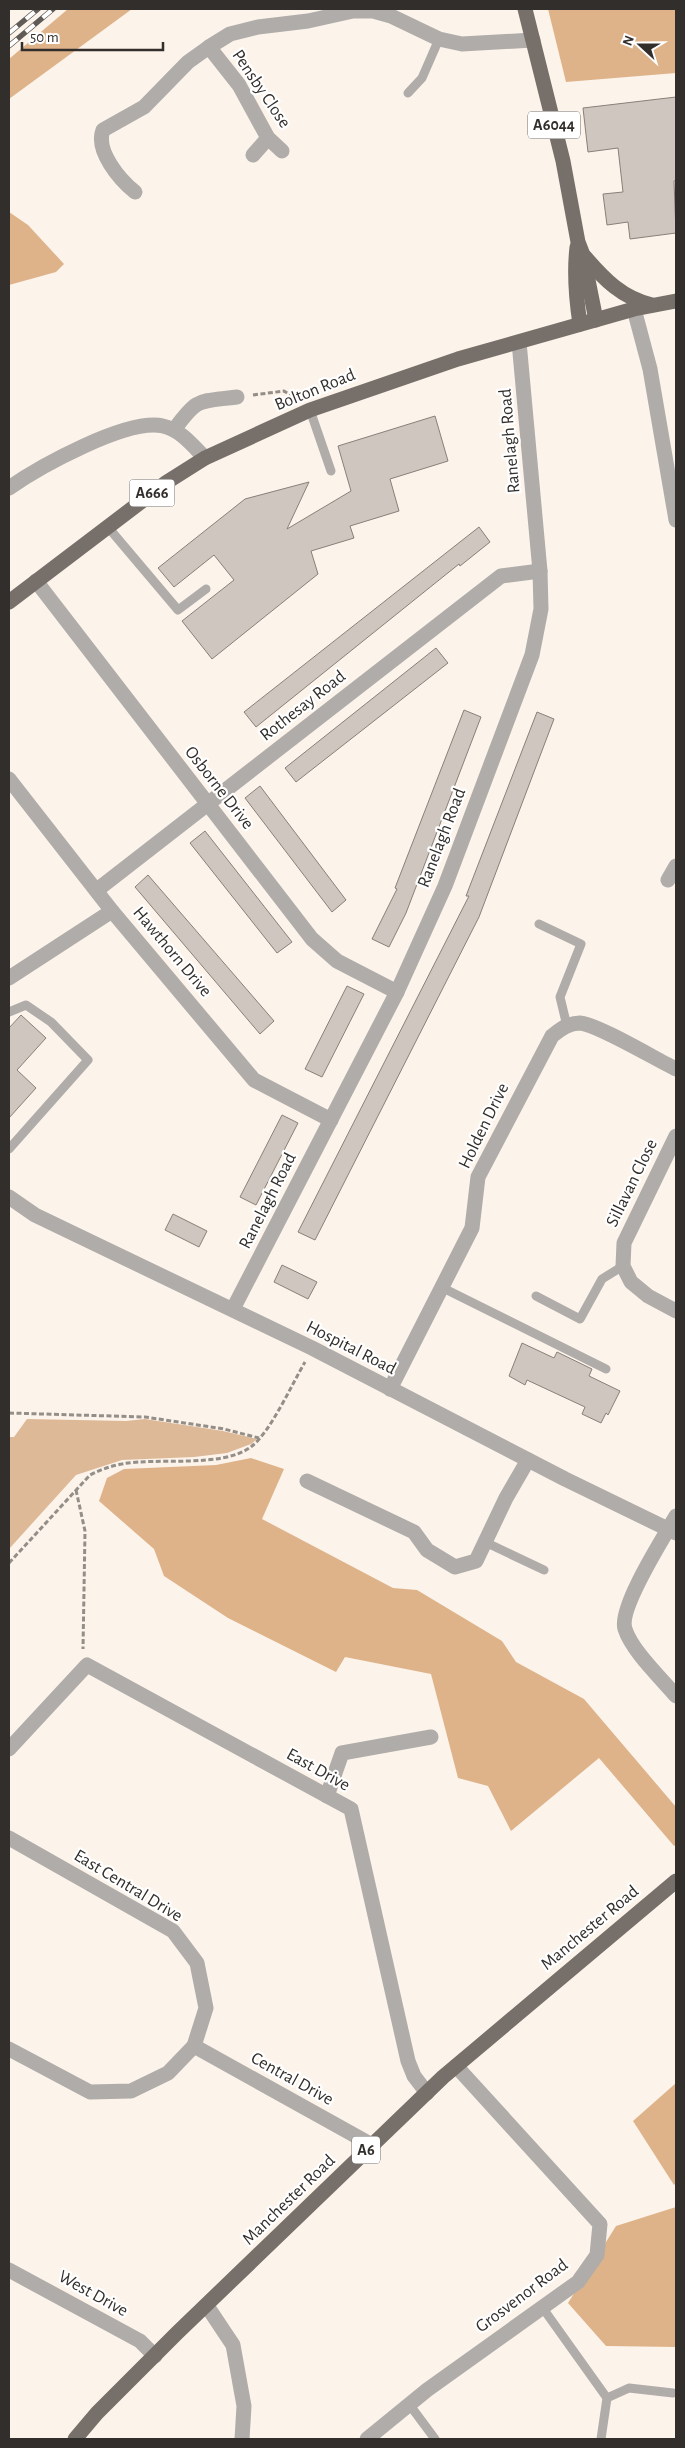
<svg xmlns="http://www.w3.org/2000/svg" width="685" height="2448" viewBox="0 0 685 2448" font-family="'Alegreya Sans',sans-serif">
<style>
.green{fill:#ddb997}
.forest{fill:#dfb38a}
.building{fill:#cfc7bf;stroke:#888079}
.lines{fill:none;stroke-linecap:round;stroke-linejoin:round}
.path{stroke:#948e88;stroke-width:3;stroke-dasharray:5 2.5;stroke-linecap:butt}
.lane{stroke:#b0aca9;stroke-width:9}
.street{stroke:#b0aca9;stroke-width:15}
.primary{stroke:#77706a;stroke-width:15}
.rail-casing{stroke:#605b57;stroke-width:5.5}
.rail{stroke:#fff;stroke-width:4;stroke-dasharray:11;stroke-linecap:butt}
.labels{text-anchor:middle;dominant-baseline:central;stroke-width:4.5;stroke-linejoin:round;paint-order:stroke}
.shield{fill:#fff;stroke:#706d6b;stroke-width:1}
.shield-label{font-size:16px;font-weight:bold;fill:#322e2b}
.street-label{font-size:18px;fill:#322e2b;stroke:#fff}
</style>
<rect width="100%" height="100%" fill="#fcf3eb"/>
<polygon class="green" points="27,1419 126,1421 145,1419 223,1431 257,1439 251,1444 227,1453 194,1457 122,1460 76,1475 9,1549 9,1437 14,1437"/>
<g class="forest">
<polygon points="68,9 132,9 9,99 9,59"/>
<polygon points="548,9 676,9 676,73 566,82"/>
<polygon points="9,212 28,225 64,264 56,272 9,285"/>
<polygon points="251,1458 284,1469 262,1519 393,1588 417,1590 502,1641 516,1662 584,1699 676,1807 676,1845 674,1846 599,1758 511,1831 488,1786 458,1778 431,1674 345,1657 336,1672 228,1618 164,1576 154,1549 99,1501 107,1478 124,1469 216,1465"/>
<polygon points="676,2083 676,2183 674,2185 633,2121"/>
<polygon points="676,2207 676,2347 606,2346 568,2303 616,2226"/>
</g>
<g class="building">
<polygon points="676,97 676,180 674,181 676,233 630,239 628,222 607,225 603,194 623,192 618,148 588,152 583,108"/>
<polygon points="435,416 448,461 390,479 399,511 350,526 354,538 311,551 318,574 212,659 182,621 234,580 214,555 174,587 158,568 245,499 309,482 287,529 351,491 338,446"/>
<polygon points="479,527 490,542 460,566 459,564 256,727 244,712"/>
<polygon points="436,648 448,663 296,782 285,768"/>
<polygon points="464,710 481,717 406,913 389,947 372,939 397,889 395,888"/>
<polygon points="537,712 554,719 479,917 315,1240 298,1232 469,896 466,896"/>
<polygon points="260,786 346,900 332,912 245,798"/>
<polygon points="205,831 292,942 277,953 190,843"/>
<polygon points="148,875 274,1021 260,1034 135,887"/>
<polygon points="347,986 364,994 322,1077 305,1069"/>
<polygon points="21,1015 46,1038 17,1070 36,1088 9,1118 9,1028"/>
<polygon points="282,1115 298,1123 256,1205 240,1197"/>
<polygon points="173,1214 207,1231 199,1247 165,1230"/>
<polygon points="282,1265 317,1282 308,1299 274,1282"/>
<polygon points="522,1343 554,1358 557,1352 592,1369 589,1376 620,1391 608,1415 606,1413 601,1423 582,1414 585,1407 527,1380 525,1385 509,1376"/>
</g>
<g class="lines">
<g class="path">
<polyline points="253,395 284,391 296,399"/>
<polyline points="9,1413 145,1417 224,1429 259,1438"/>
<polyline points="76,1490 85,1531 83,1649"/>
<path d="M 9,1563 L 90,1475 C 100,1470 110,1466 122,1464 C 157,1457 223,1469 252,1446 C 271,1431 292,1384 305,1362"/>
</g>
<g class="lane">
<polyline points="408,93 422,78 439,39"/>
<polyline points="310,410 331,471"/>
<polyline points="107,526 178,610 206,589"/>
<polyline points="539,924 581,944 560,997 567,1026"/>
<polyline points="9,1012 26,1005 51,1022 88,1060 9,1149"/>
<polyline points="441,1287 606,1369"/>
<polyline points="536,1296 580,1319 602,1279 623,1266"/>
<polyline points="485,1542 544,1570"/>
<polyline points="542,2307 607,2398 601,2439"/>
<polyline points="607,2398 629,2388 673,2393"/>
<polyline points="409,2404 435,2439"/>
</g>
<g class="street">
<polyline points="209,47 239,85 268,138 282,151"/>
<polyline points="253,155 268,138"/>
<path d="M 135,192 C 120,180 95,151 103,130 L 144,107 L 188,62 L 209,47 L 230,34 L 258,27 L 308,21 L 353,11 L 373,11 L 391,16 L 439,39 L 462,44 L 533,40"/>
<polyline points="634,309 650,369 676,520"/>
<path d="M 174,430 C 198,397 198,402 237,397"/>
<path d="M 9,488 C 39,467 127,418 163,426 C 181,430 193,446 205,458"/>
<polyline points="36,581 312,939 337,961 397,992"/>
<polyline points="9,779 112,911 254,1080 331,1120"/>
<polyline points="668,880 676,866"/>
<polyline points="97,890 501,576 540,571"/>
<polyline points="9,978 112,911"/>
<polyline points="676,1136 624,1243 623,1266 631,1282 648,1296 676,1311"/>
<polyline points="9,1197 35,1215 312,1348 565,1479 676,1533"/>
<polyline points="233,1309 397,992 445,886 532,655 541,609 540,571 519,342"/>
<path d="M 390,1389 L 472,1228 L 478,1177 L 552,1036 C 561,1029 568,1023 580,1023 C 597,1024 657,1060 676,1069"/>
<polyline points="307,1481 414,1532 427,1550 455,1567 476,1561 506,1498 528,1460"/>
<path d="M 676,1516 C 664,1537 618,1608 625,1629 C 632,1651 661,1678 676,1696"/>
<polyline points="9,1749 87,1665 351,1809 408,2061 414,2076 427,2093"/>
<polyline points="327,1796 342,1753 431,1737"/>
<polyline points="9,1838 173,1931 197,1963 206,2008 194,2046 168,2073 131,2091 90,2092 9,2049"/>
<polyline points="194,2046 372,2145"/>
<polyline points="9,2270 140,2341 155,2356"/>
<polyline points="207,2306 233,2345 244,2406 242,2439"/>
<polyline points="367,2439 427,2390 578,2282 597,2255 600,2224 456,2066"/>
</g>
<g class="primary">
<polyline points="525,9 563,161 578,242 583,255 596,320"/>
<path d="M 577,247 C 574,273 576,298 580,324"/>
<path d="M 585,257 C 604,279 622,298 652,305"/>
<polyline points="9,602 167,482 205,458 310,410 458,359 634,309 676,301"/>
<polyline points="75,2439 97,2413 177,2333 443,2077 676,1881"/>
</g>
<g class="rail-casing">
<g id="rail">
<polyline points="9,33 38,9"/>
<polyline points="9,46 53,9"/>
</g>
</g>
<use href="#rail" class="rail"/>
</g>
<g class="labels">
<g class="shield">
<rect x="528" y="111.5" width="52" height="27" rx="4"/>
<rect x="129.5" y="479.5" width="45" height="27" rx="4"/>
<rect x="352" y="2136.5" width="28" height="27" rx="4"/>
</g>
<g class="shield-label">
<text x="554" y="125">A6044</text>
<text x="152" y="493">A666</text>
<text x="366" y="2150">A6</text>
</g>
<g class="street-label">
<text transform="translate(261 89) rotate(56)">Pensby Close</text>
<text transform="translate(315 390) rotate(-22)">Bolton Road</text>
<text transform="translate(510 441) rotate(-95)">Ranelagh Road</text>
<text transform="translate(303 706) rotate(-38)">Rothesay Road</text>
<text transform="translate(219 788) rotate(52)">Osborne Drive</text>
<text transform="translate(442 838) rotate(-69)">Ranelagh Road</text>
<text transform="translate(172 952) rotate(50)">Hawthorn Drive</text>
<text transform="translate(484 1126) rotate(-64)">Holden Drive</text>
<text transform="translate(632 1183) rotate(-64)">Sillavan Close</text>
<text transform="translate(268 1201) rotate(-63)">Ranelagh Road</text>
<text transform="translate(351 1348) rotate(27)">Hospital Road</text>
<text transform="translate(318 1770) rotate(29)">East Drive</text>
<text transform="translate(128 1886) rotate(31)">East Central Drive</text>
<text transform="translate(590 1928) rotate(-40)">Manchester Road</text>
<text transform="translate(292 2079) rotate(29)">Central Drive</text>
<text transform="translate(289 2200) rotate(-44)">Manchester Road</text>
<text transform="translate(93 2294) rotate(29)">West Drive</text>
<text transform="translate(522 2296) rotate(-37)">Grosvenor Road</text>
</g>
</g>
<rect width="685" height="2448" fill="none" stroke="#322e2b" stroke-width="20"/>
<g transform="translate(640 45) rotate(291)" stroke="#ffffff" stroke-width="4" paint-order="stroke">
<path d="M0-4L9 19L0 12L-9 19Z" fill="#322e2b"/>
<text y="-8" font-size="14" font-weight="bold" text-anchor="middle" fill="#322e2b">N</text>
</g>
<path d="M22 42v8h141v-8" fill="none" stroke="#322e2b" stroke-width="2.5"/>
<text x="30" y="42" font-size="15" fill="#322e2b" stroke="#ffffff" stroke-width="4" paint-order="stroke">50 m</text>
</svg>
